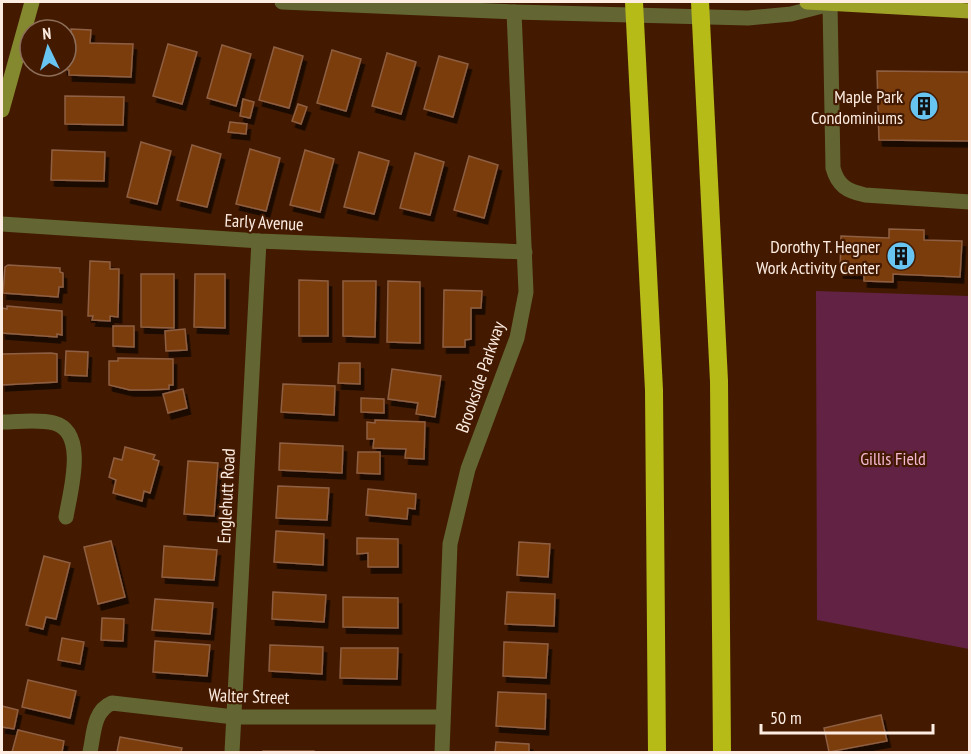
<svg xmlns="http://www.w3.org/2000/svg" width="971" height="754" viewBox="0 0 971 754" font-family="'PT Sans Narrow',sans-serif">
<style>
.green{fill:#622243}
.building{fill:#7b3d0d;stroke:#8e5f42;stroke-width:1.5;filter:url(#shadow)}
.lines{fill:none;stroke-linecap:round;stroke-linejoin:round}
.street{stroke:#636632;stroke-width:15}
.secondary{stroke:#84882f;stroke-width:15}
.primary{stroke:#9ea328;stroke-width:15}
.highway{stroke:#b6bb18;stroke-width:18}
.labels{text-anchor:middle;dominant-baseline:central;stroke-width:4.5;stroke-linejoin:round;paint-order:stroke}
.poi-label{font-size:18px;fill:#fdece2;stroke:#431a00;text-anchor:end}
.street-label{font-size:18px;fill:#fdece2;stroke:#431a00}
.park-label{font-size:18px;fill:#f6b7d2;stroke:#431a00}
</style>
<defs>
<filter id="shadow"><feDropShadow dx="3.5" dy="6" stdDeviation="0" flood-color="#0009"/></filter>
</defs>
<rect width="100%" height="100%" fill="#431a00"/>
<polygon class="green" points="816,291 969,296 969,649 817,620"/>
<g class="building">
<polygon points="71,29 91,30 90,43 133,44 131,77 69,75 69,70 64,69 64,66 66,60 70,60"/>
<polygon points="168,44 197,52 182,104 153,96"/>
<polygon points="222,45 251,54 236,106 207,98"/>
<polygon points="274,47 303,56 289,108 259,100"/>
<polygon points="332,50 361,59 346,111 317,103"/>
<polygon points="387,53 416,62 401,114 372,106"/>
<polygon points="439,56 468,64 453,117 424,109"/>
<polygon points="877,71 970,72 970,141 879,140"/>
<polygon points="65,96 124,97 123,125 65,124"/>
<polygon points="243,99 254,102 250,118 240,116"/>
<polygon points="298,104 307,107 301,124 292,121"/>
<polygon points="230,122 247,124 246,134 228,132"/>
<polygon points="141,142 171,151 157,204 127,197"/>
<polygon points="192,145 221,154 207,207 177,200"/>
<polygon points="250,149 280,158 266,211 236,204"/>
<polygon points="52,150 105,152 104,181 51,180"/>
<polygon points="305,150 334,159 320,212 290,205"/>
<polygon points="359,152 389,161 374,214 344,207"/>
<polygon points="415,153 444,162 430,215 400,208"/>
<polygon points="469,156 498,165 484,218 454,210"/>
<polygon points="889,229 924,230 924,240 962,241 960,277 893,274 893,282 864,281 864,273 840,272 841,236 889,238"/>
<polygon points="90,261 110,262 110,269 119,269 118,317 110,316 110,321 92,320 93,316 88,316"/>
<polygon points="8,265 60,268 60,272 63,273 63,287 59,287 58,297 3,293 5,267"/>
<polygon points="141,274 174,274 174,328 141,327"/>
<polygon points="195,274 225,274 225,328 194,327"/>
<polygon points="299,280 328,281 328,336 299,336"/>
<polygon points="343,281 376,281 375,337 343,336"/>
<polygon points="388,281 420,282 420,343 387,342"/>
<polygon points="444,290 482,291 481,308 471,308 471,339 465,340 465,347 443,347"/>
<polygon points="7,306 62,311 62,335 57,334 57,337 2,333 2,308 7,309"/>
<polygon points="113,326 134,326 134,347 113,346"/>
<polygon points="185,329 187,350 166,351 165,331"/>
<polygon points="66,351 88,352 87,376 65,375"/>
<polygon points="51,353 57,354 57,382 2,385 2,354"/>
<polygon points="118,358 173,359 173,385 169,385 169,389 148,390 130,390 109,385 109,361 118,361"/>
<polygon points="339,363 360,363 360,384 338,383"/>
<polygon points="392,369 441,376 435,417 416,414 418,403 388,399"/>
<polygon points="283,384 335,386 334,415 281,412"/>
<polygon points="183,389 187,408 168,413 163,394"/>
<polygon points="361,398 384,399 384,413 361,412"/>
<polygon points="375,420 425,422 424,459 405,458 406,449 373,448 374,439 367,439 367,422 375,423"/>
<polygon points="280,443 343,446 342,473 279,470"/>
<polygon points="125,447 155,455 153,459 159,461 150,493 144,491 142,501 113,493 116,480 109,477 114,458 122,460"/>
<polygon points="358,452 380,452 380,474 357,473"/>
<polygon points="188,461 218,463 214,516 184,514"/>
<polygon points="278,486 329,488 327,520 276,518"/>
<polygon points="368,489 416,494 415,509 408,508 407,519 366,515"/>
<polygon points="276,531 324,534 323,565 274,562"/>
<polygon points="357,538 398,539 398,567 368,567 368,553 357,554"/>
<polygon points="111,541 125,597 98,604 84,547"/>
<polygon points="519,542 550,544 548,577 517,575"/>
<polygon points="164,546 217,550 214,580 162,577"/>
<polygon points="44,556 70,563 56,619 46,617 43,629 26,625"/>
<polygon points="273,592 326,595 324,622 272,619"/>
<polygon points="507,592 555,594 554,626 505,624"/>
<polygon points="343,597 398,598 398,628 343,627"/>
<polygon points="155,599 213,603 210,634 152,630"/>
<polygon points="102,618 124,619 123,641 101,640"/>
<polygon points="62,638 84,642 80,664 58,660"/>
<polygon points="155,641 210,645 207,676 153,672"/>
<polygon points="504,642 548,644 546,678 503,676"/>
<polygon points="270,645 323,647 322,674 269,671"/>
<polygon points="341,648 398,648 397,679 340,678"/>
<polygon points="28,680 76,691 70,718 22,707"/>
<polygon points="498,692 546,694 545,729 496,726"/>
<polygon points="2,706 18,710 14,729 2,727"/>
<polygon points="881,715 887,741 829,752 824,728"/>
<polygon points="18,730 64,741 62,752 12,752"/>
<polygon points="120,737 182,748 181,752 117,752"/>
<polygon points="496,742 529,744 529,752 495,752"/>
<rect x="263" y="751" width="51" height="1"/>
</g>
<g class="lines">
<g class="street">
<path d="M 282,2 L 514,12 L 748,18 L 791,14 L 830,4 L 833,168 C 838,186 847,191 865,195 L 970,202"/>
<polyline points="2,224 259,241 525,252"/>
<path d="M 2,422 C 18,422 38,419 54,423 C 88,432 70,492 66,517"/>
<path d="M 90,752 C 94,734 93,711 112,703 L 234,717 L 442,717"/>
<polyline points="232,752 259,241"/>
<polyline points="442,752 450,544 468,469 517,338 526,292 514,12"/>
</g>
<polyline class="secondary" points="2,110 32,2"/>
<polyline class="primary" points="807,2 970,11"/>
<g class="highway">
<polyline points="634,2 654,390 657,752"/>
<polyline points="700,2 719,381 722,752"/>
</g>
</g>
<defs>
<g id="building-disc" transform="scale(1.5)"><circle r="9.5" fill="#68c4f0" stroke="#431a00"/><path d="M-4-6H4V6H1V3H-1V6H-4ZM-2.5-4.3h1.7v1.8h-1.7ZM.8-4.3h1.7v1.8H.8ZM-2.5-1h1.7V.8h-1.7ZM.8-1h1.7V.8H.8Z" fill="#111"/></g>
</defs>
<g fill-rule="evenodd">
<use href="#building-disc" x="924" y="106"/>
<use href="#building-disc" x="901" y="256"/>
</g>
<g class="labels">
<g class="poi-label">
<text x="903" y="96">Maple Park<tspan x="903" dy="21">Condominiums</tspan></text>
<text x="880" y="246">Dorothy T. Hegner<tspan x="880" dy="21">Work Activity Center</tspan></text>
</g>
<g class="street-label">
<text transform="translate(264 222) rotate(3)">Early Avenue</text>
<text transform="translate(480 377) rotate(-71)">Brookside Parkway</text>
<text transform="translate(226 496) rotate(-87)">Englehutt Road</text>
<text transform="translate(249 696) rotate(2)">Walter Street</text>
</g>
<g class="park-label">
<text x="893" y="458">Gillis Field</text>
</g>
</g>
<rect width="971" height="754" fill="none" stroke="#fdece2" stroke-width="6"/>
<g transform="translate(48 48) rotate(355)"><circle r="28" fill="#431a00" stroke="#8d6e5a" stroke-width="1.5"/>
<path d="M0-4.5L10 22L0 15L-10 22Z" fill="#68c4f0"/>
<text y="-9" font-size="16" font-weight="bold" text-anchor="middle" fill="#fdece2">N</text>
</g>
<path d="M761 724v9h172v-9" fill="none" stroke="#fdece2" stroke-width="3"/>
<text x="770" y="724" font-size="18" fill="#fdece2" stroke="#431a00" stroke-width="4.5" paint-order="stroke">50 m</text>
</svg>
